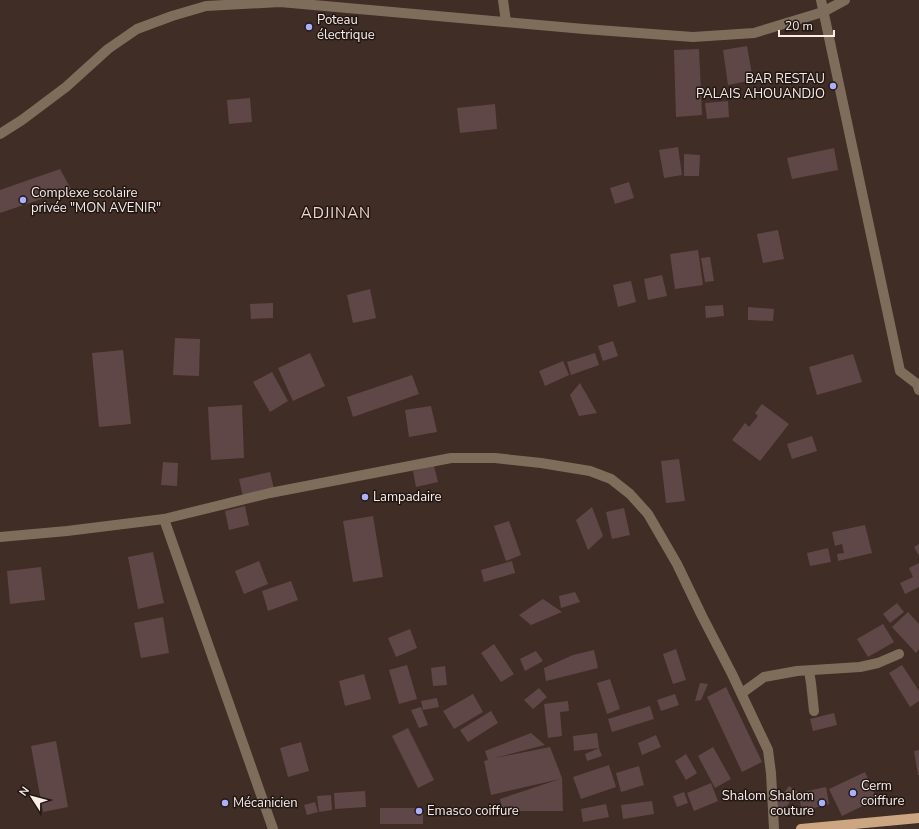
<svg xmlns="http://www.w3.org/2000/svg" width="919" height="829" viewBox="0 0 919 829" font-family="'Nunito Sans',sans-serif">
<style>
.building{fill:#5f4748}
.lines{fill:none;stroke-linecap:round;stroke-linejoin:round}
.street{stroke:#7f6d5b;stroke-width:10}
.primary{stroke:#cca682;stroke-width:10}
.poi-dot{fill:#aab0fb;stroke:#211714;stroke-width:1.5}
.labels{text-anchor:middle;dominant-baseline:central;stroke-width:3;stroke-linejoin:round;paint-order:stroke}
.poi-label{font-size:13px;fill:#faede7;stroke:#211714;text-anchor:start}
.quarter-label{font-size:15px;letter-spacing:1px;fill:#f4d9cf;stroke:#211714}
</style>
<rect width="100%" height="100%" fill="#402d25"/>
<g class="building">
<polygon points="747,46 753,80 728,85 723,50"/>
<polygon points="699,49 702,115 676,117 674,50"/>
<polygon points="250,98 252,122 229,124 227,100"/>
<polygon points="728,101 729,117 707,119 705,103"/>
<polygon points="495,104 497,129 460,133 457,108"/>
<polygon points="678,147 682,175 664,178 659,150"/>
<polygon points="834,148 838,170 792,179 787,158"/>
<polygon points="684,154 700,155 699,176 684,176"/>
<polygon points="60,169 71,189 0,213 0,190"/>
<polygon points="629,182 634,198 615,204 610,188"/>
<polygon points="778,230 784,259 763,263 757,234"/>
<polygon points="698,250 703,285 675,289 670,254"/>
<polygon points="710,257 714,281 705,282 701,258"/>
<polygon points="662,275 667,296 648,300 644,279"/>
<polygon points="631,281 636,302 618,307 613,285"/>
<polygon points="370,289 376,318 353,323 347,295"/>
<polygon points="273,303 273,318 251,319 250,304"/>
<polygon points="723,305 724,316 706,318 705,306"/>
<polygon points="748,307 774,309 773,321 748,320"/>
<polygon points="175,338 200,339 199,376 173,375"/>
<polygon points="613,341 618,356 603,361 598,346"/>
<polygon points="123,350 131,424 99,427 92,353"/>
<polygon points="310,353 325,386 293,401 278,368"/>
<polygon points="595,353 599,365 571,375 567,362"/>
<polygon points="853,354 862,382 817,395 809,367"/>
<polygon points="563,361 569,375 545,386 539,371"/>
<polygon points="272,372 288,401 270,412 253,382"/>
<polygon points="412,375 419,394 353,417 347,397"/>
<polygon points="580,383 597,413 579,416 570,395"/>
<polygon points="762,404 789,424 760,461 732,440 745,423 749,427 758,416 755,413"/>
<polygon points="242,405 244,458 211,460 208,407"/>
<polygon points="431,406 437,432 409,437 405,410"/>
<polygon points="812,436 817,451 792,459 787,444"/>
<polygon points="679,459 685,501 666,503 661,461"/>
<polygon points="163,462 178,463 177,486 161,485"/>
<polygon points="434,466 438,482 416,487 413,471"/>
<polygon points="270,472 274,489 243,497 239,479"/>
<polygon points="245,506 249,525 229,530 225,511"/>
<polygon points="592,507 603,536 588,550 576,520"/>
<polygon points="624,508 630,535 612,539 606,512"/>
<polygon points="373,516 383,577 353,582 343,521"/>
<polygon points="509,521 521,555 506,561 494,526"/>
<polygon points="865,525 872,553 838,561 837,554 844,553 842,544 835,546 832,532"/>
<polygon points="919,544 919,556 914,547"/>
<polygon points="828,548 831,562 810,566 807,553"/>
<polygon points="153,552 164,603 138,609 128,557"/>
<polygon points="259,561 268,584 244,594 235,571"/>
<polygon points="512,561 515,573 484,582 481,570"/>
<polygon points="919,563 919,587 905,594 900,583 913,577 909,568"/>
<polygon points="41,567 45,600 10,604 7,571"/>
<polygon points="291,581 298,600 268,611 262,591"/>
<polygon points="575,592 580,602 561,608 559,596"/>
<polygon points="543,599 562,612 531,625 519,615"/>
<polygon points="897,603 904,612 890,623 883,614"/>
<polygon points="908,612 919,624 919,649 916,653 892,627"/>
<polygon points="163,617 169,653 141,658 134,623"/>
<polygon points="883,624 894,642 868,657 857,639"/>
<polygon points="410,629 417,648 396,657 388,638"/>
<polygon points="494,644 514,674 501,682 481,653"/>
<polygon points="676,649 686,680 673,684 663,654"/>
<polygon points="594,650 598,668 546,681 544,668 573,655"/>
<polygon points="536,651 543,661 525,671 520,659"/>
<polygon points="407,665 417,699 399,704 389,670"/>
<polygon points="902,665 919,691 919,701 910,707 889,673"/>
<polygon points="445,666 447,685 433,686 431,668"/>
<polygon points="364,674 371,699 345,706 339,681"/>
<polygon points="610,679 620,709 607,714 597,683"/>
<polygon points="700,683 708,684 701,700 695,701"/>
<polygon points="726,687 762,762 742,772 707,697"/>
<polygon points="539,688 547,697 533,709 524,700"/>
<polygon points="473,694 483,712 454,729 443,711"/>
<polygon points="675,694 679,705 661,711 657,700"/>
<polygon points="437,698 439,707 423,710 421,701"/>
<polygon points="568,701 569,711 560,712 562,736 548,738 544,704"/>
<polygon points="650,706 654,719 612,732 608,719"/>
<polygon points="421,707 428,725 419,728 411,710"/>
<polygon points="491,711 498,723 468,742 460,730"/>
<polygon points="834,713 837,725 813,731 810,719"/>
<polygon points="408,728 434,780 418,788 392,736"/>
<polygon points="531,733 545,745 495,758 550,747 562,778 563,811 502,811 500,799 560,779 491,795 484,761 488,760 485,751"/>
<polygon points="597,733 599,748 602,756 587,761 585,754 599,748 574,751 573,736"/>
<polygon points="656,735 661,747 642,755 638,743"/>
<polygon points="56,741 68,807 43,812 31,746"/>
<polygon points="301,742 309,771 288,777 280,748"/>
<polygon points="713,747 731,779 715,788 698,756"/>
<polygon points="919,750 919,775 918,775 914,751"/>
<polygon points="686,754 697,773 686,780 675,761"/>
<polygon points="609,765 616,787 581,799 573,777"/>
<polygon points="639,766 644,785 621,792 616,773"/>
<polygon points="865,772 877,799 842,816 829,789"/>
<polygon points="711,783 718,801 694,811 687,793"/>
<polygon points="789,786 798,792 783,811 775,805"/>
<polygon points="826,787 829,804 802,811 798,793"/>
<polygon points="365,791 366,807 335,809 334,793"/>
<polygon points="684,792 688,803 677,807 673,796"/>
<polygon points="331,795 332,810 319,812 317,796"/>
<polygon points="652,801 654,814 623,819 621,805"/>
<polygon points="315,802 318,812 307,815 304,805"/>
<polygon points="606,804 609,817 583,822 581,809"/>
<rect x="380" y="808" width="43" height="16"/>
</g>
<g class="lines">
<g class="street">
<polyline points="503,0 506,22"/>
<polyline points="821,0 900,371 917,384 919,390"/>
<polyline points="0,134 22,120 66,87 108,49 137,29 172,16 206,6 280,2 584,29 693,37 754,33 823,12 845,0"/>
<polyline points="164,519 273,829"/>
<polyline points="0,537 67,531 164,519 270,493 451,458 495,458 541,463 590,471 611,479 630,494 648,514 677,564 702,616 732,674 768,750 771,773 774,829"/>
<polyline points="809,671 811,683 814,711"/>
<polyline points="742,693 764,677 797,671 860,667 878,663 899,654"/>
</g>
<polyline class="primary" points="801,829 919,818"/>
</g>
<g class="poi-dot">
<circle cx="309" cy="27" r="4"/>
<circle cx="833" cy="86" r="4"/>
<circle cx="23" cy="200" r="4"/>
<circle cx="365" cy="497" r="4"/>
<circle cx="853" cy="793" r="4"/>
<circle cx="225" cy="803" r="4"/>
<circle cx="822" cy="803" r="4"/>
<circle cx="419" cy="811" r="4"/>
</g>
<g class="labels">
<g class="poi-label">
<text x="317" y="20">Poteau<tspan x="317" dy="15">électrique</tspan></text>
<text x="825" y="79" text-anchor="end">BAR RESTAU<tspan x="825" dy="15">PALAIS AHOUANDJO</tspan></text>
<text x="31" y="193">Complexe scolaire<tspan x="31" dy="15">privée "MON AVENIR"</tspan></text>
<text x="373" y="497">Lampadaire</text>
<text x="861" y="786">Cerm<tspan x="861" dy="15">coiffure</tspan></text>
<text x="814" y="796" text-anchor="end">Shalom Shalom<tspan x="814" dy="15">couture</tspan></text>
<text x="233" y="803">Mécanicien</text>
<text x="427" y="811">Emasco coiffure</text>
</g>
<g class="quarter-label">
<text x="336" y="213">ADJINAN</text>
</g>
</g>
<g transform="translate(32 797) rotate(306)" stroke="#211714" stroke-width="3" paint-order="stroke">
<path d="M0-3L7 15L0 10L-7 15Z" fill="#faede7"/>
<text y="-6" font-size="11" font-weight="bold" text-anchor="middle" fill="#faede7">N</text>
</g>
<path d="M779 30v6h55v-6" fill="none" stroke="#faede7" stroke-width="2"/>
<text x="785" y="30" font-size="12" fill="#faede7" stroke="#211714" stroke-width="3" paint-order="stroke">20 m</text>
</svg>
